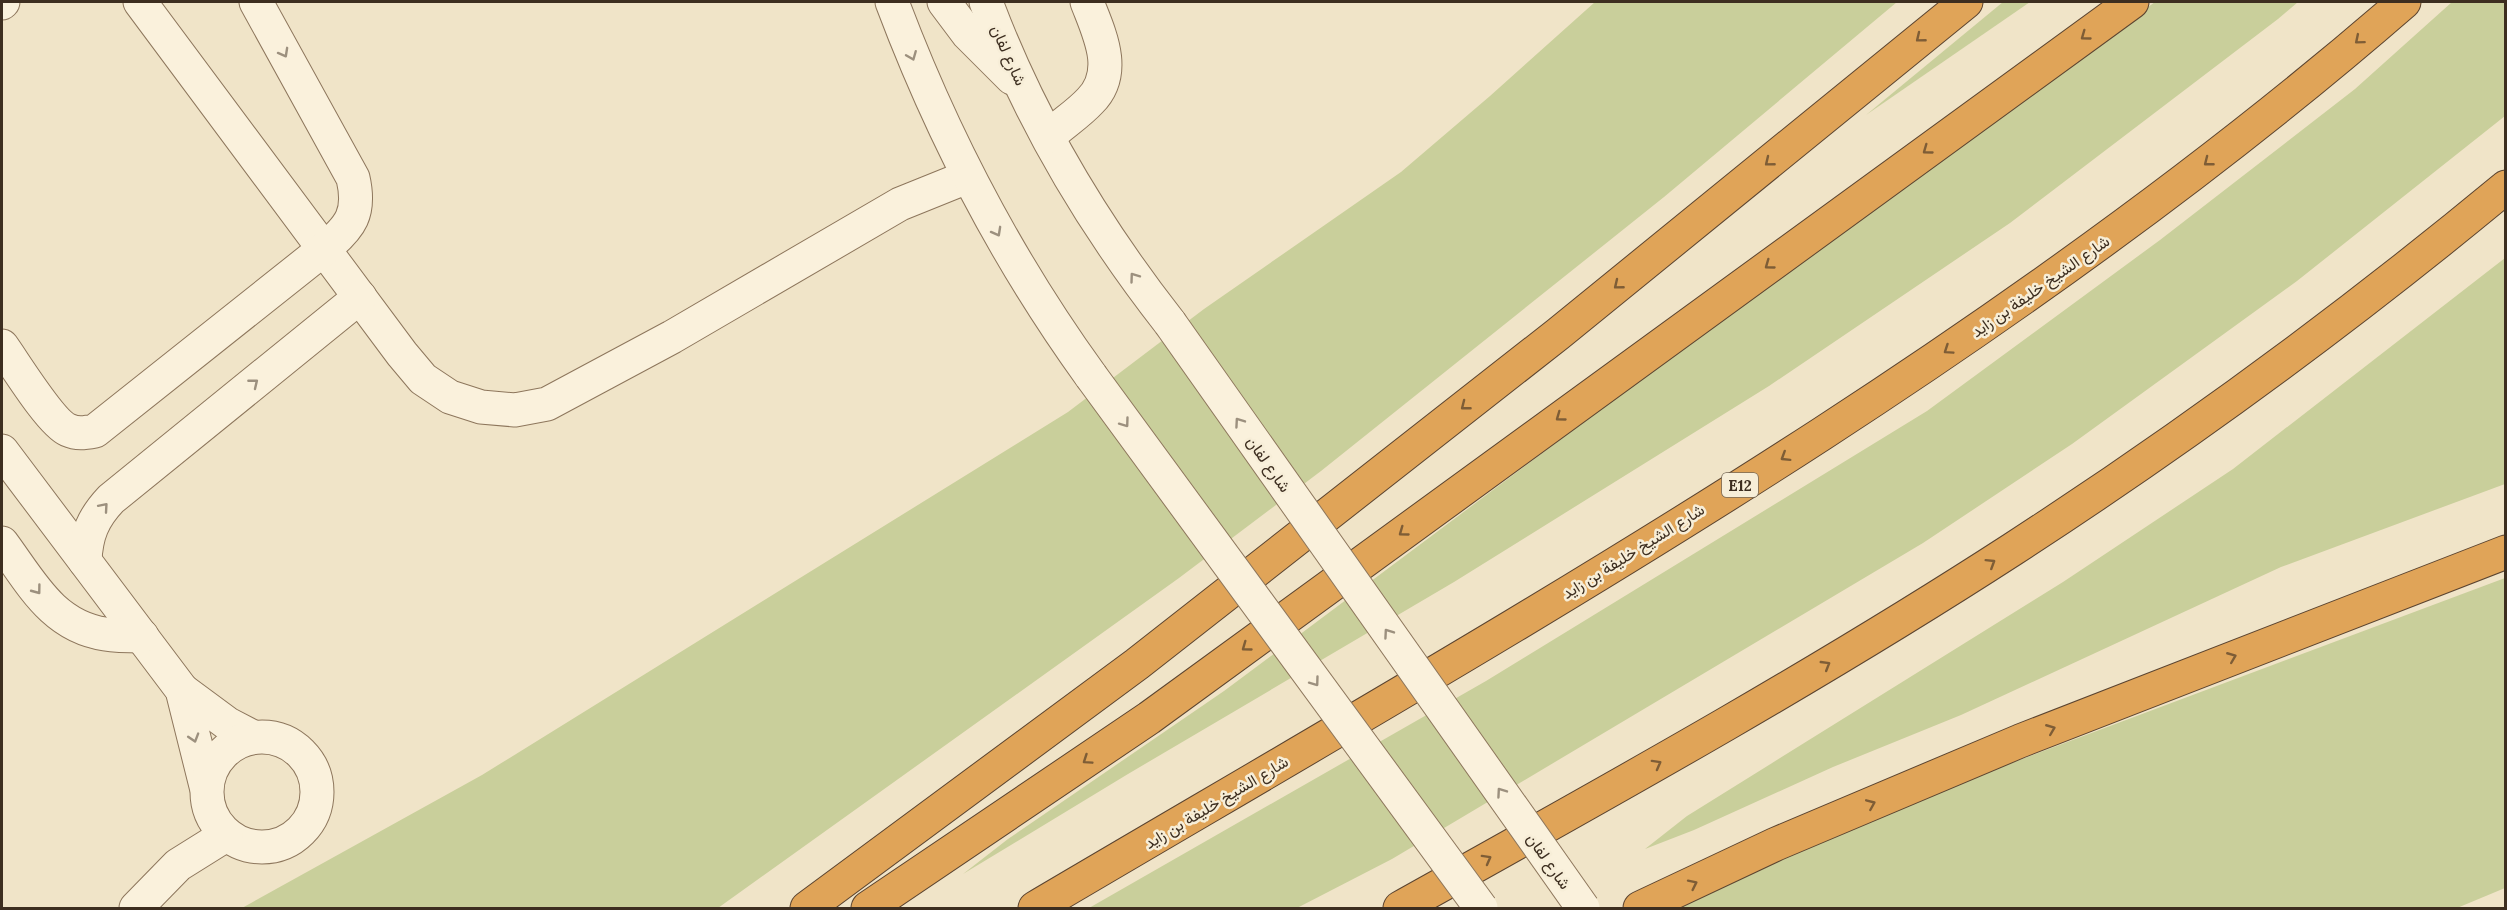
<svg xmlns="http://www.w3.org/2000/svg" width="2507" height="910" viewBox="0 0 2507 910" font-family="Lora,Vazirmatn,serif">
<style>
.green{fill:#c9cf9b}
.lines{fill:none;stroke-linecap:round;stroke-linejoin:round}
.minor-casing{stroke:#8d765c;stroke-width:35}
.highway-casing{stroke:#5b4430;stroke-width:35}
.minor{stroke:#faf1dc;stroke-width:33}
.highway{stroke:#e0a458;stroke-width:33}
.minor-bridge-casing{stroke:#8d765c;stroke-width:35;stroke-linecap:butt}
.minor-bridge{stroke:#faf1dc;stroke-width:33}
.oneway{stroke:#7e5d36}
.oneway2{stroke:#9c907e}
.labels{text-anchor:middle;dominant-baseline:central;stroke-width:5;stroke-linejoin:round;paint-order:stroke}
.shield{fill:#f7eed8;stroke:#756857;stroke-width:1.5}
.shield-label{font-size:15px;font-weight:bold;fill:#3d2e20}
.street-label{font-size:16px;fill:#3d2e20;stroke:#f7eed8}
</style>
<rect width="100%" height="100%" fill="#f0e4c8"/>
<g class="green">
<polygon points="1595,2 1897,2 1664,197 1321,471 1179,578 718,908 242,908 482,775 1068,412 1204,309 1401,172 1490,96"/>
<polygon points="2003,2 2030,2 1866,115"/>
<polygon points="2155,2 2298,2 2278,19 2010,223 1769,386 1454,582 1128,774 963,874 1008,839 1224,691 1853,221"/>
<polygon points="2452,2 2505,2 2505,116 2297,281 2072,444 1923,543 1392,859 1297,908 1089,908 1486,681 1927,411 2160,240 2355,89"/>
<polygon points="2505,258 2505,484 2281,567 1961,715 1833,767 1694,830 1645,849 1687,816 2063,582 2233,469"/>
<polygon points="2505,578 2505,888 2457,908 1647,908 1774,852"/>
</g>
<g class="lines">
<g class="minor-casing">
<g id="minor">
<polyline points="140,2 402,354 423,379 450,397 481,407 515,410 547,404 672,337 900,204 967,177"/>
<path d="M 892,2 C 942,135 1007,260 1091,376"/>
<polyline points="944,2 968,34 1012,78"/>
<path d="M 986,2 C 1029,117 1094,226 1170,323"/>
<polyline points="2,3 3,2"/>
<path d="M 1048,137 C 1062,124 1078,114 1090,101 C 1119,72 1099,33 1087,2"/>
<path d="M 2,346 C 15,364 50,422 68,430 C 77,434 84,433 95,431 L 324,249 C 351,227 361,213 353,178 L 256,2"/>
<polyline points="2,451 182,690 206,786"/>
<path d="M 2,543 C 31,582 52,626 105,634 C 117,636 130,636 142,636"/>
<path d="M 85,561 C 86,535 93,518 111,499 L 360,297"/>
<polyline points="182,690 228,724 253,737"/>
<circle cx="262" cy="792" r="55"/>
<polyline points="136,908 178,865 226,835"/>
</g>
</g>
<g class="highway-casing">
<g id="highway">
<polyline points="807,908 1137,664 1558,334 1966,2"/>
<polyline points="868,908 1149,718 2132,2"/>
<path d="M 1035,908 C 1506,630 1990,362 2404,2"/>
<path d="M 1400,908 C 1606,793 1814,678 2013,549 C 2184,438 2349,317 2506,187"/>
<polyline points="1640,908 1776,844 2020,741 2506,552"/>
</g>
</g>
<use href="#minor" class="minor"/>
<use href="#highway" class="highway"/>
<g class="minor-bridge-casing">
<g id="minor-bridge">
<polyline points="1170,323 1583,908"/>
<polyline points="1091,376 1481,908"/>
</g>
</g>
<use href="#minor-bridge" class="minor-bridge"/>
</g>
<defs><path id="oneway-chevron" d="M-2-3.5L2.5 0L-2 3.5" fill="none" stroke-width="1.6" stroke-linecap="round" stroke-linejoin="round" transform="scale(1.5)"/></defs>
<g class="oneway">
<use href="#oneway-chevron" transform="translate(2085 36) rotate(144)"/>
<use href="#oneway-chevron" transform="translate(1920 38) rotate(141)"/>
<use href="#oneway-chevron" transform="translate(2359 40) rotate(140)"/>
<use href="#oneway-chevron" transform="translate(1927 150) rotate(144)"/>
<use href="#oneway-chevron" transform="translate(1769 162) rotate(141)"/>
<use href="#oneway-chevron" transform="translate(2208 162) rotate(142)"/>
<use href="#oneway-chevron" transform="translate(1769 265) rotate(144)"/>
<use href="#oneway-chevron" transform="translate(1618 285) rotate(141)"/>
<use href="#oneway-chevron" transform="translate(1948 350) rotate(146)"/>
<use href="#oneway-chevron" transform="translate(1465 406) rotate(142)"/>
<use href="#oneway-chevron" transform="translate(1560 417) rotate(144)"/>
<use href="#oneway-chevron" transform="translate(1785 457) rotate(148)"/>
<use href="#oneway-chevron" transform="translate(1403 532) rotate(144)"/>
<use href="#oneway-chevron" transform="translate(1991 563) rotate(-32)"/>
<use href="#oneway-chevron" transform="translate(1246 647) rotate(144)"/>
<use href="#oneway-chevron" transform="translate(2232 657) rotate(-22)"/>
<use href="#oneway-chevron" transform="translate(1826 665) rotate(-31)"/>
<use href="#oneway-chevron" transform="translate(2051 729) rotate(-22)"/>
<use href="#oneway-chevron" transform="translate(1087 760) rotate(146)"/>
<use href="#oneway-chevron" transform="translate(1657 764) rotate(-29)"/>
<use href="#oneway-chevron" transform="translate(1871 804) rotate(-23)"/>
<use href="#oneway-chevron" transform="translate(1487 859) rotate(-29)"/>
<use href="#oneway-chevron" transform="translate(1693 884) rotate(-26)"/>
</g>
<g class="oneway2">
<use href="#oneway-chevron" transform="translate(284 53) rotate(61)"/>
<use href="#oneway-chevron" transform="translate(912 56) rotate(68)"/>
<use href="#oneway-chevron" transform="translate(997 232) rotate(61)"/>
<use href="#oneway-chevron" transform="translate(1134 277) rotate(-126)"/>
<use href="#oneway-chevron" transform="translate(254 383) rotate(-39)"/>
<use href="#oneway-chevron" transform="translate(1239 422) rotate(-125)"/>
<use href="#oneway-chevron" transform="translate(1125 423) rotate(54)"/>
<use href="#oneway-chevron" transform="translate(104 507) rotate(-49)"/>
<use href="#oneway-chevron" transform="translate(37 590) rotate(53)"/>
<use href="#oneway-chevron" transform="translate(1388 633) rotate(-125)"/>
<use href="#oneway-chevron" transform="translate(1315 682) rotate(54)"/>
<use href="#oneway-chevron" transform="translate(194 738) rotate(73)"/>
<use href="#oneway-chevron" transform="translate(1501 792) rotate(-125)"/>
</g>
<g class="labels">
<rect class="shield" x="1722" y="473" width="36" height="24" rx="4.5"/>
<g class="shield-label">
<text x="1740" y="485">E12</text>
</g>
<g class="street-label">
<text transform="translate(1009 55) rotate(66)">شارع لفان</text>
<text transform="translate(2040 286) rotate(-35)">شارع الشيخ خليفة بن زايد</text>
<text transform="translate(1269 464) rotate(55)">شارع لفان</text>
<text transform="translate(1633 551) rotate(-32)">شارع الشيخ خليفة بن زايد</text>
<text transform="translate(1216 802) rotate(-31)">شارع الشيخ خليفة بن زايد</text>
<text transform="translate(1549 861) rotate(55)">شارع لفان</text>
</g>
</g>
<rect width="2507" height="910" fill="none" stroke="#3d2e20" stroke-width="6"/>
</svg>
